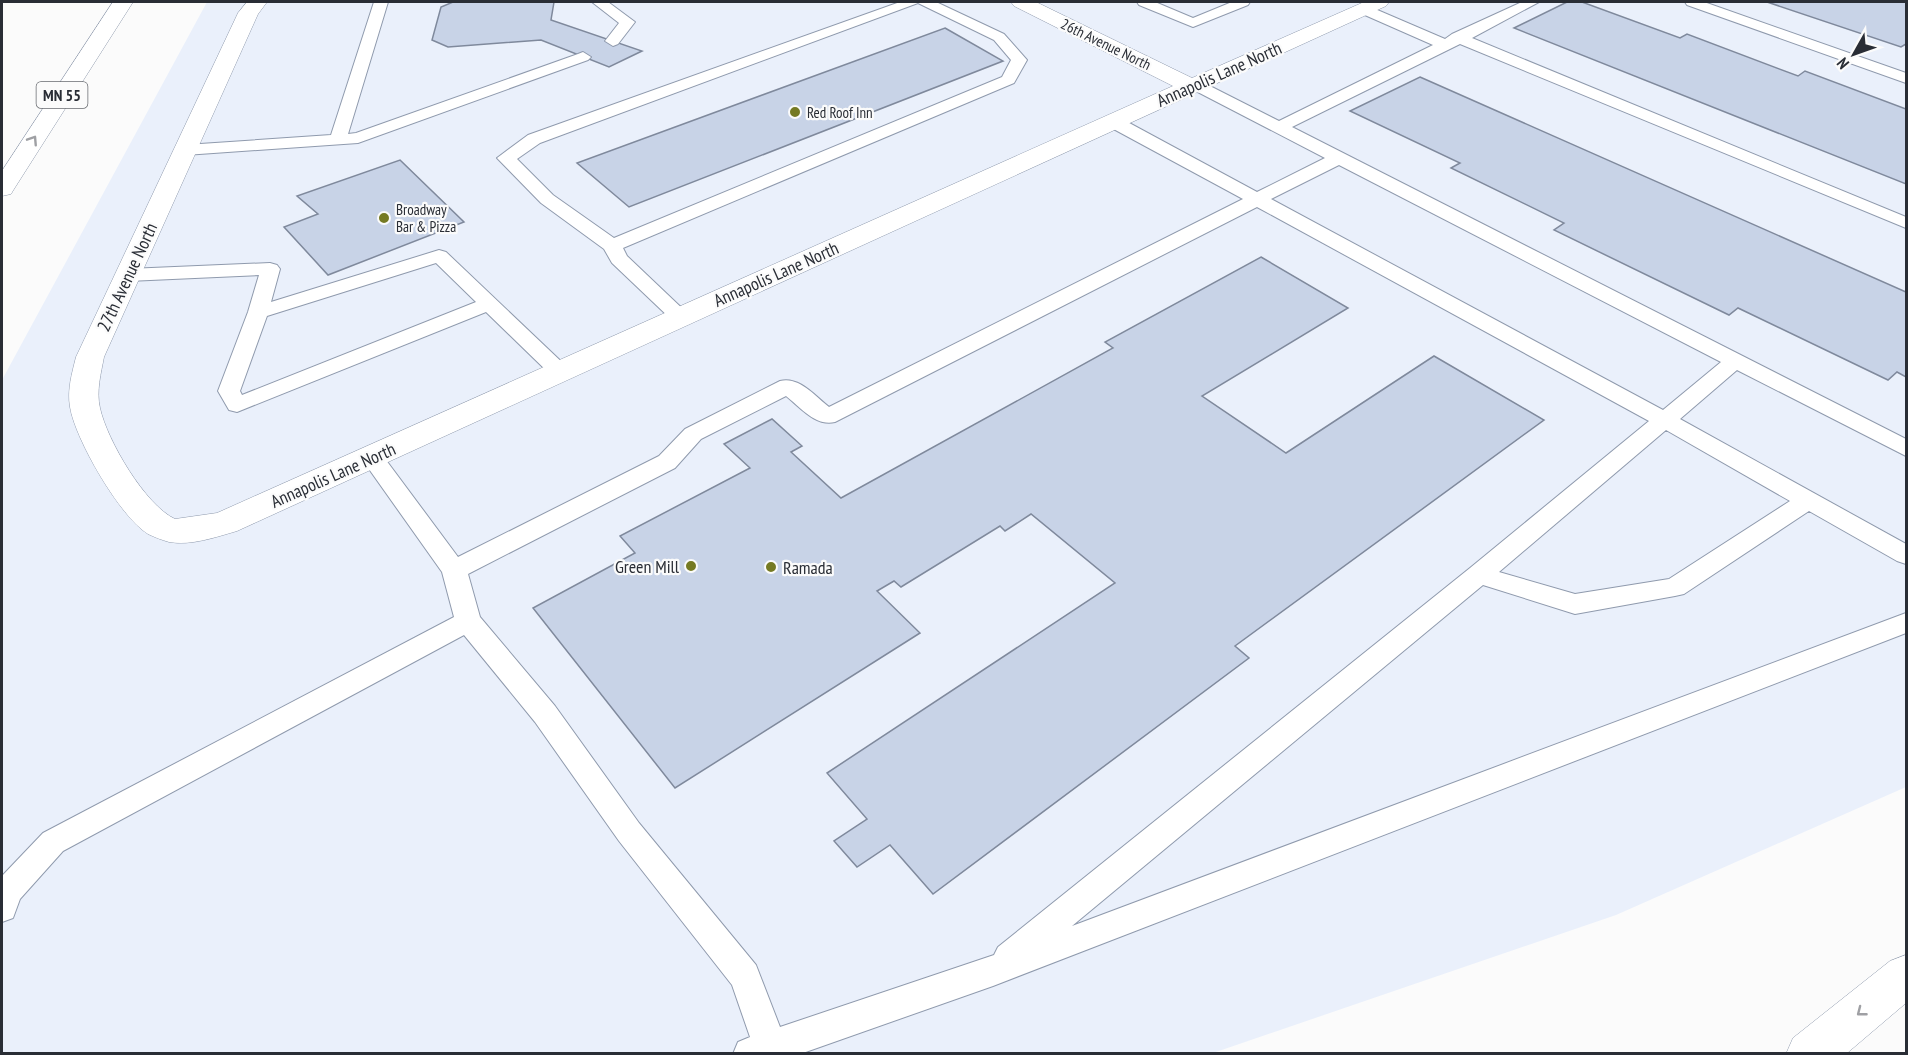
<svg xmlns="http://www.w3.org/2000/svg" width="1908" height="1055" viewBox="0 0 1908 1055" font-family="'PT Sans Narrow',sans-serif">
<style>
.built{fill:#eaf0fb}
.building{fill:#c8d3e7;stroke:#7f899c;stroke-width:1.5}
.lines{fill:none;stroke-linecap:round;stroke-linejoin:round}
.service-casing{stroke:#8f9aad;stroke-width:2}
.minor-casing{stroke:#8f9aad;stroke-width:1}
.trunk-casing{stroke:#8f9aad;stroke-width:1}
.motorway-casing{stroke:#8f9aad;stroke-width:1}
.service{fill:#fff;fill-rule:evenodd}
.minor{fill:#fff;fill-rule:evenodd}
.trunk{fill:#fff;fill-rule:evenodd}
.motorway{fill:#fff;fill-rule:evenodd}
.oneway{stroke:#9fa0a4}
.poi-dot{fill:#757a23;stroke:#fbfbfb;stroke-width:2}
.labels{text-anchor:middle;dominant-baseline:central;stroke-width:4.5;stroke-linejoin:round;paint-order:stroke}
.far-street-label{font-size:15px;fill:#292d35;stroke:#fbfbfb}
.far-poi-label{font-size:15px;fill:#292d35;stroke:#fbfbfb;text-anchor:start}
.shield{fill:#fbfbfb;stroke:#686b70;stroke-width:1.5}
.shield-label{font-size:16px;font-weight:bold;fill:#292d35}
.street-label{font-size:18px;fill:#292d35;stroke:#fbfbfb}
.poi-label{font-size:18px;fill:#292d35;stroke:#fbfbfb;text-anchor:end}
</style>
<rect width="100%" height="100%" fill="#fbfbfb"/>
<polygon class="built" points="207,2 1906,2 1906,787 1616,915 1213,1053 2,1054 2,380"/>
<g class="building">
<polygon points="453,2 554,2 551,20 642,51 609,67 541,40 448,47 432,40 441,7"/>
<polygon points="1567,2 1582,2 1680,38 1687,34 1798,76 1805,71 1906,109 1906,184 1514,28"/>
<polygon points="1767,2 1906,2 1906,44 1901,47"/>
<polygon points="945,28 1003,61 629,207 577,163"/>
<polygon points="1420,77 1906,292 1906,377 1897,372 1888,380 1738,308 1729,315 1554,230 1564,223 1451,168 1460,163 1350,111"/>
<polygon points="400,160 464,222 328,275 284,227 318,214 297,196"/>
<polygon points="1261,257 1348,308 1202,396 1286,453 1434,356 1544,420 1235,646 1249,658 933,894 890,845 857,867 834,841 867,819 827,773 1115,583 1031,514 1005,531 1000,526 901,587 894,581 877,591 920,633 675,788 533,608 635,553 620,536 750,468 724,444 772,419 802,446 791,452 841,498 1113,348 1105,342"/>
</g>
<g class="lines">
<g class="service-casing">
<g id="service">
<polygon points="374,2 388,2 348,134 356,133 578,54 583,52 591,57 588,60 358,143 185,155 179,154 176,150 179,146 185,145 331,135"/>
<polygon points="592,2 608,2 635,22 618,44 613,46 605,41 619,23"/>
<path d="M 900,2 L 936,2 L 1004,34 L 1027,60 L 1014,83 L 623,248 L 627,256 L 687,313 L 690,317 L 687,321 L 673,321 L 612,263 L 604,249 L 541,203 L 497,158 L 528,135 ZM 918,3 L 994,40 L 1011,60 L 1002,77 L 614,238 L 553,195 L 517,159 L 540,143 Z"/>
<polygon points="1137,2 1155,2 1193,18 1232,2 1250,2 1248,5 1193,27 1139,5"/>
<path d="M 1522,2 L 1539,2 L 1472,38 L 1906,217 L 1906,228 L 1460,44 L 1292,127 L 1906,439 L 1906,456 L 1737,370 L 1680,419 L 1906,544 L 1906,564 L 1897,561 L 1809,511 L 1684,594 L 1675,596 L 1575,614 L 1483,585 L 1072,926 L 1906,613 L 1906,633 L 993,986 L 800,1054 L 733,1054 L 738,1042 L 750,1037 L 732,985 L 619,841 L 535,722 L 464,635 L 63,851 L 20,899 L 13,918 L 2,922 L 2,876 L 43,833 L 454,617 L 442,572 L 364,462 L 361,457 L 364,452 L 372,449 L 380,452 L 458,557 L 659,456 L 685,429 L 780,381 C 799,376 815,396 829,407 L 1243,199 L 1108,126 L 1106,122 L 1108,118 L 1120,118 L 1257,192 L 1325,158 L 1190,88 L 1188,85 L 1190,82 L 1202,82 L 1279,121 L 1433,45 L 1358,12 L 1356,9 L 1358,6 L 1368,6 L 1445,39 L 1452,34 ZM 1339,165 L 1721,362 L 1663,410 L 1271,199 ZM 1257,207 L 1649,421 L 1470,568 L 998,947 L 994,955 L 780,1027 L 756,965 L 639,823 L 555,706 L 480,617 L 468,574 L 675,468 L 701,439 L 786,396 C 800,407 816,427 835,422 ZM 1666,430 L 1790,501 L 1669,579 L 1575,594 L 1499,572 Z"/>
<polygon points="1685,2 1704,2 1906,73 1906,83 1687,5"/>
<path d="M 439,250 L 446,252 L 567,367 L 571,372 L 567,377 L 560,379 L 553,377 L 486,312 L 237,412 L 229,410 L 218,391 L 248,312 L 259,275 L 128,281 L 121,279 L 118,275 L 121,271 L 128,269 L 270,263 L 277,265 L 280,269 L 271,302 ZM 436,263 L 476,302 L 242,395 L 240,391 L 267,316 Z"/>
</g>
</g>
<g class="minor-casing">
<path id="minor" d="M 247,2 L 267,2 L 258,14 L 104,357 C 101,373 96,391 100,408 C 107,440 145,505 175,519 L 217,513 L 1173,86 L 1014,6 L 1011,2 L 1036,2 L 1192,78 L 1364,2 L 1389,2 L 1386,6 L 237,531 C 216,537 191,546 169,542 C 162,540 154,537 148,534 C 120,517 75,439 70,407 C 67,390 72,373 76,357 L 238,13 Z"/>
</g>
<g class="trunk-casing">
<polygon id="trunk" points="113,2 133,2 14,189 11,194 2,196 2,171"/>
</g>
<g class="motorway-casing">
<polygon id="motorway" points="1906,955 1906,1003 1846,1054 1786,1054 1793,1038 1890,961"/>
</g>
<use href="#service" class="service"/>
<use href="#minor" class="minor"/>
<use href="#trunk" class="trunk"/>
<use href="#motorway" class="motorway"/>
</g>
<defs><path id="oneway-chevron" d="M-2-3.5L2.5 0L-2 3.5" fill="none" stroke-width="1.6" stroke-linecap="round" stroke-linejoin="round" transform="scale(1.5)"/></defs>
<g class="oneway">
<use href="#oneway-chevron" transform="translate(33 140) rotate(-57)"/>
<use href="#oneway-chevron" transform="translate(1861 1012) rotate(142)"/>
</g>
<g class="poi-dot">
<circle cx="795" cy="112" r="6"/>
<circle cx="384" cy="218" r="6"/>
<circle cx="691" cy="566" r="6"/>
<circle cx="771" cy="567" r="6"/>
</g>
<g class="labels">
<g class="far-street-label">
<text transform="translate(1106 44) rotate(26)">26th Avenue North</text>
</g>
<g class="far-poi-label">
<text x="807" y="112">Red Roof Inn</text>
<text x="396" y="209">Broadway<tspan x="396" dy="17">Bar &amp; Pizza</tspan></text>
</g>
<rect class="shield" x="36.5" y="82" width="51" height="26" rx="4.5"/>
<g class="shield-label">
<text x="62" y="95">MN 55</text>
</g>
<g class="street-label">
<text transform="translate(1219 74) rotate(-24)">Annapolis Lane North</text>
<text transform="translate(776 274) rotate(-24)">Annapolis Lane North</text>
<text transform="translate(127 277) rotate(-65)">27th Avenue North</text>
<text transform="translate(333 475) rotate(-24)">Annapolis Lane North</text>
</g>
<g class="poi-label">
<text x="679" y="566">Green Mill</text>
<text x="783" y="567" text-anchor="start">Ramada</text>
</g>
</g>
<rect width="1908" height="1055" fill="none" stroke="#292d35" stroke-width="6"/>
<g transform="translate(1854 54) rotate(230)" stroke="#fbfbfb" stroke-width="4.5" paint-order="stroke">
<path d="M0-4.5L10 22L0 15L-10 22Z" fill="#292d35"/>
<text y="-9" font-size="16" font-weight="bold" text-anchor="middle" fill="#292d35">N</text>
</g>
</svg>
